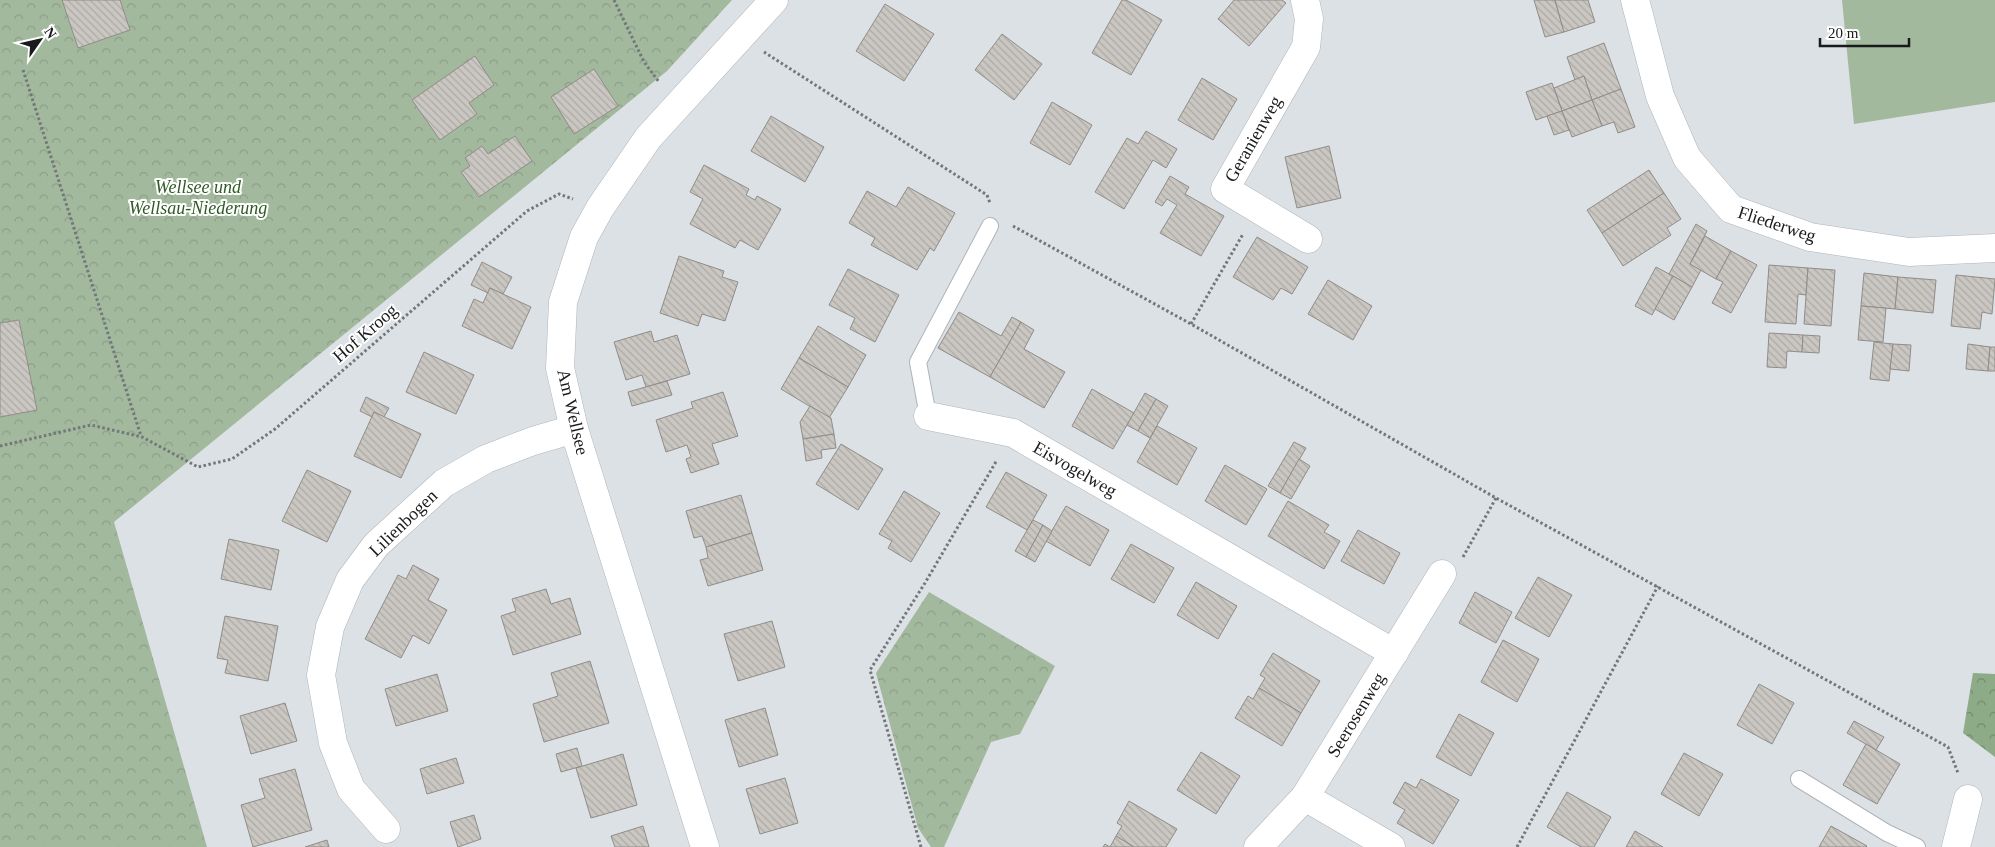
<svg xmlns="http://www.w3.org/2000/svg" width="1995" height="847" viewBox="0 0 1995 847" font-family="Georgia,serif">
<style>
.forest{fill:url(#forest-crowns)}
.park{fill:url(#park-crowns)}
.garden{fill:#a3b99e}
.building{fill:url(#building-back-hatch);stroke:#908c88}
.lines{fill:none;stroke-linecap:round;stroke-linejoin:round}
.lane-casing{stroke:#b0b4b8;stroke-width:18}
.street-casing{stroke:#b0b4b8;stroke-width:29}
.path{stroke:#737779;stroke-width:3;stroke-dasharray:2.5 2.5;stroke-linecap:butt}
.lane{stroke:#fff;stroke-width:16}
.street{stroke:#fff;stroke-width:28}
.labels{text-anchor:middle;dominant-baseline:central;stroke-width:4;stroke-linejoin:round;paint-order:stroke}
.street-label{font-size:18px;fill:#181a1b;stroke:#fff}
.park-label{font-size:18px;font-style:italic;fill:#2f5925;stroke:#fff}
</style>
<defs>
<pattern id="forest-crowns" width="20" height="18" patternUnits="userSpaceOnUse" patternTransform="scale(1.25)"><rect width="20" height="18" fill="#8dab86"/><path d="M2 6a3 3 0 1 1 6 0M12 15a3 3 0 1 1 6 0" fill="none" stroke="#728a6d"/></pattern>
<pattern id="park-crowns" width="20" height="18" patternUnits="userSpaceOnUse" patternTransform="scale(1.25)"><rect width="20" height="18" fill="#a3b99e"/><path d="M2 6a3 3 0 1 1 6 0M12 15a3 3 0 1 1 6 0" fill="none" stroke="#8c9e88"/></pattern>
<pattern id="building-back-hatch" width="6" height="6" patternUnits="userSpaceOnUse" patternTransform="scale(1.25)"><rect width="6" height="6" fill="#cac7c2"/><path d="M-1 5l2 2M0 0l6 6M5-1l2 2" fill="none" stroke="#adaaa6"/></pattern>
</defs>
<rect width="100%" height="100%" fill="#dce1e5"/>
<polygon class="forest" points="1973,673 1995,674 1995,757 1963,733"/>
<g class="park">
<polygon points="0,0 732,0 667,71 114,522 207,847 0,847"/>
<polygon points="929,592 1055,666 1020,734 991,742 944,847 931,847 918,828 876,673"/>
</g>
<polygon class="garden" points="1842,0 1995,0 1995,102 1854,124"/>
<g class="building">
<polygon points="62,0 120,0 130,30 78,48"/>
<polygon points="1122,0 1126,0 1162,20 1131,75 1092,53"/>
<polygon points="1234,0 1282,0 1286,3 1249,46 1218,19"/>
<polygon points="1534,0 1555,0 1564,32 1545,37"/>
<polygon points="1555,0 1588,0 1595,22 1564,32"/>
<polygon points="885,4 934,34 904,81 856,51"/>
<polygon points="1002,34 1042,64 1014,100 975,70"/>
<polygon points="1604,43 1621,89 1592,100 1584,76 1575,80 1567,57"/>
<polygon points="475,56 494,85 469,103 477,114 440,140 412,100"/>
<polygon points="594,69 618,106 574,134 551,97"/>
<polygon points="1584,76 1592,100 1562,111 1554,88"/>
<polygon points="1202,78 1237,99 1213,140 1178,120"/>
<polygon points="1552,83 1562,111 1536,120 1526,92"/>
<polygon points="1621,89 1635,127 1618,133 1614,122 1602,126 1592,100"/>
<polygon points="1592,100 1602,126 1572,137 1562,111"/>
<polygon points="1052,102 1092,125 1070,165 1030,143"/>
<polygon points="1562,111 1569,130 1554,135 1547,116"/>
<polygon points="771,116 824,147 805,182 751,151"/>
<polygon points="1146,131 1177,149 1166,168 1153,160 1124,209 1095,192 1127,138 1138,144"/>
<polygon points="515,136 532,161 479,197 461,172 470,166 465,158 482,146 488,154"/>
<polygon points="1329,146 1341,198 1297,208 1285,157"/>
<polygon points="704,165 749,189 746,195 755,200 757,196 781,209 758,250 740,240 735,248 690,224 703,199 690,192"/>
<polygon points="1649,170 1664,193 1602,233 1587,210"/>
<polygon points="1170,176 1189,187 1185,194 1224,216 1201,256 1160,233 1177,205 1167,199 1162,206 1155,202"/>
<polygon points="908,187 955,213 934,251 930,248 917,270 871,245 875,238 849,223 867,191 896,207"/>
<polygon points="1664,193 1681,219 1667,228 1671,235 1623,266 1602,233"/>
<polygon points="1696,224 1707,231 1690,264 1701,270 1692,287 1669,274"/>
<polygon points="1705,236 1731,251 1716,279 1690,264"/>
<polygon points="1257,237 1308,267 1292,294 1281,288 1273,300 1233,277"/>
<polygon points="1731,251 1757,265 1731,313 1712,303 1723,282 1716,279"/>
<polygon points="679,256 724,271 722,277 738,282 725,321 702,314 698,326 660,313"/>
<polygon points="482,262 512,277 503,294 490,288 488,293 471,285"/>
<polygon points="1769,265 1808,268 1806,295 1798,294 1796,324 1765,322"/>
<polygon points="1656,267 1673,276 1652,315 1635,306"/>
<polygon points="1808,268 1835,270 1831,326 1804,324"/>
<polygon points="848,269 899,295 875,342 850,329 855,318 829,305"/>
<polygon points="1864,273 1898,277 1895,309 1861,306"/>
<polygon points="1956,275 1995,279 1992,314 1982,312 1980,329 1951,326"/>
<polygon points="1673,276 1692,287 1674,320 1655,309"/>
<polygon points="1898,277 1936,280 1933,313 1895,309"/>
<polygon points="1328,280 1372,306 1353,340 1308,314"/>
<polygon points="490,288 531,307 512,349 462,326 474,299 483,303"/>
<polygon points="1861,306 1886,308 1883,342 1858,340"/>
<polygon points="959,312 1001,336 1012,317 1021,322 990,377 938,348"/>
<polygon points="19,320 37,410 0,417 0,323"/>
<polygon points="1021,322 1034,330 1024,349 1065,372 1044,408 990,377"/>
<polygon points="818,326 866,355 848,387 799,358"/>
<polygon points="651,331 654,342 677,335 690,374 646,387 642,375 626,380 614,342"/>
<polygon points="1769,333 1803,335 1802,352 1787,351 1786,368 1767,367"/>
<polygon points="1803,335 1820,336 1819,353 1802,352"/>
<polygon points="1874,342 1893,344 1889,381 1870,379"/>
<polygon points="1893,344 1911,345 1909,371 1890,369"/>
<polygon points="1968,344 1990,347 1988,371 1966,369"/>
<polygon points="1990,347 1995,347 1995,371 1988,371"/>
<polygon points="424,352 474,375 456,414 406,392"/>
<polygon points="799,358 848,387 829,418 781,389"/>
<polygon points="667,381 672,395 632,406 628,392"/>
<polygon points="1092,389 1134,413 1113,449 1072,426"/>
<polygon points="723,392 738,436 712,444 719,464 691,473 686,459 691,457 687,445 666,452 656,420 693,408 691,402"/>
<polygon points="1145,393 1156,399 1138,431 1127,425"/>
<polygon points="366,397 389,408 384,417 374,412 372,417 360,411"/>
<polygon points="1156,399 1168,406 1150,438 1138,431"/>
<polygon points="810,406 831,418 834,434 803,439 800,422"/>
<polygon points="374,412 421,434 401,478 354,456"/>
<polygon points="1157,426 1197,448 1177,485 1137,462"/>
<polygon points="834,434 836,448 821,450 822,458 806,461 803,439"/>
<polygon points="1294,442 1306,448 1280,493 1268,486"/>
<polygon points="841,444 883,469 858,510 816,484"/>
<polygon points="1299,459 1310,466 1291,499 1280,493"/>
<polygon points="1225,465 1267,489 1246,525 1205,501"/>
<polygon points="307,470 351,491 327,542 282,521"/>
<polygon points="1006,472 1047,495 1027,530 986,507"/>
<polygon points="904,491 940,513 911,562 888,548 892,541 879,534"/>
<polygon points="741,495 752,533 706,547 702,536 694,538 686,511"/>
<polygon points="1288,501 1329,525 1324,532 1340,541 1324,569 1268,536"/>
<polygon points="1066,506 1109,530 1090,566 1046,541"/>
<polygon points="1033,520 1043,525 1026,557 1015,551"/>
<polygon points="1043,525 1052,531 1035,562 1026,557"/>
<polygon points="1358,530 1400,553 1384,584 1341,561"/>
<polygon points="752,533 763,570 708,586 700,560 708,558 706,547"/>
<polygon points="229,539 279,550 271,590 221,579"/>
<polygon points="1131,544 1174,568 1154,603 1111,579"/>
<polygon points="413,565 439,579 428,600 447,610 429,644 413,635 401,658 365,639 398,575 406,579"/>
<polygon points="1538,577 1572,595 1549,637 1515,618"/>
<polygon points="1196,582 1237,606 1218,639 1177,615"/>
<polygon points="546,589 551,604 570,598 581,634 513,655 501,616 516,611 512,599"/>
<polygon points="1475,592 1512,612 1496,643 1459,623"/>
<polygon points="225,616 278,626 268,681 225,673 228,660 217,658"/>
<polygon points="772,621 785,667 738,681 724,634"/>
<polygon points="1503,640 1539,659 1517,702 1481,682"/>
<polygon points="1273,653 1320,681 1301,713 1259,688 1265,678 1260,675"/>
<polygon points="590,661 609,723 544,742 533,704 558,696 551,673"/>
<polygon points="437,674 448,711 396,726 385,689"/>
<polygon points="1759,684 1794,703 1772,744 1737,725"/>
<polygon points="1259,688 1301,713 1282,746 1235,718 1248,696 1253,699"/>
<polygon points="285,703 297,741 251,754 240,716"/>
<polygon points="765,708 778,755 739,767 725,720"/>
<polygon points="1459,714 1494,733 1471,776 1436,757"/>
<polygon points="1854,721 1884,737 1876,750 1847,733"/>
<polygon points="1866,744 1900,764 1877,804 1843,785"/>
<polygon points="577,748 582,766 561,772 556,754"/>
<polygon points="1201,752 1240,776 1216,814 1177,790"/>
<polygon points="1684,753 1723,774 1699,816 1661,794"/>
<polygon points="623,754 637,805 591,818 576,768"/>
<polygon points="456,758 464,783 427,794 420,769"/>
<polygon points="295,769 312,830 253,847 241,805 265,798 259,779"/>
<polygon points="785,778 798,823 760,834 746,789"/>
<polygon points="1421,779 1459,800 1433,844 1397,823 1405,810 1393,803 1405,782 1416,788"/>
<polygon points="1567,792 1611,817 1594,847 1581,847 1547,827"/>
<polygon points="1129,801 1177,829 1166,847 1134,847 1116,836 1122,826 1117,823"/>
<polygon points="474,815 481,839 458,847 450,822"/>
<polygon points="643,826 649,847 615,847 611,836"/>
<polygon points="1831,826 1867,846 1866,847 1819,847"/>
<polygon points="1635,831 1663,847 1626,847"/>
<polygon points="1116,836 1134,847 1103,847 1105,844 1110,847"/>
<polygon points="327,840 329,847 305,847"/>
</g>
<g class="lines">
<g class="lane-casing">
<g id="lane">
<polyline points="928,416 918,362 990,226"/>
<polyline points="1799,779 1887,833 1917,847"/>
</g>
</g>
<g class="street-casing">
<g id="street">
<polyline points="1305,0 1309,19 1306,47 1225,189 1308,239"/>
<polyline points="1635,0 1660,96 1687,158 1731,209 1810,237 1909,252 1995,248"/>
<polyline points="928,416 1013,433 1394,653"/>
<polyline points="1305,797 1391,847"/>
<polyline points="386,829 351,789 333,743 321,675 330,627 350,580 376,545 444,483 486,459 533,441 574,429"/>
<polyline points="705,847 574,429 560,368 563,302 584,237 600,208 648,138 774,0"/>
<polyline points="1258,847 1305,797 1442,574"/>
<polyline points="1956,847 1968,799"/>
</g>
</g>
<g class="path">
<polyline points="614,0 644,62 659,82"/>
<polyline points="764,52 987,195 990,203"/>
<polyline points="23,70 141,436"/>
<polyline points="1013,226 1191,324 1496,498 1948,747 1958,773"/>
<polyline points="1191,324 1243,234"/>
<polyline points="0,446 91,425 142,437 198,467 232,459 275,429 527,211 559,194 573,199"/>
<polyline points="1463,557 1496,498"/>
<polyline points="921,847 870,670 925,583 997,460"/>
<polyline points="1517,847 1658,586"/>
</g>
<use href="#lane" class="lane"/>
<use href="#street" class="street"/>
</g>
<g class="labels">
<g class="street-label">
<text transform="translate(1253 139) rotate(-60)">Geranienweg</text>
<text transform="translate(1777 224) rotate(18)">Fliederweg</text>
<text transform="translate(365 333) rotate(-41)">Hof Kroog</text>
<text transform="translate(573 412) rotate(77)">Am Wellsee</text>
<text transform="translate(1075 469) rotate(30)">Eisvogelweg</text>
<text transform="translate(403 523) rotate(-44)">Lilienbogen</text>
<text transform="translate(1356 715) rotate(-59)">Seerosenweg</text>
</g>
<g class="park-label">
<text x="198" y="187">Wellsee und<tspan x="198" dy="21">Wellsau-Niederung</tspan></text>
</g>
</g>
<g transform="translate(40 40) rotate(56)" stroke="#ffffff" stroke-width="4" paint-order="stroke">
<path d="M0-4L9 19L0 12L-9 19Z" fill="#181a1b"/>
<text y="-8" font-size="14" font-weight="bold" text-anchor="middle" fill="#181a1b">N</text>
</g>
<path d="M1820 38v8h89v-8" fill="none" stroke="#181a1b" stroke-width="2.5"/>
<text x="1828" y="38" font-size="15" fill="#181a1b" stroke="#ffffff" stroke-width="4" paint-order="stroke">20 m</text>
</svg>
